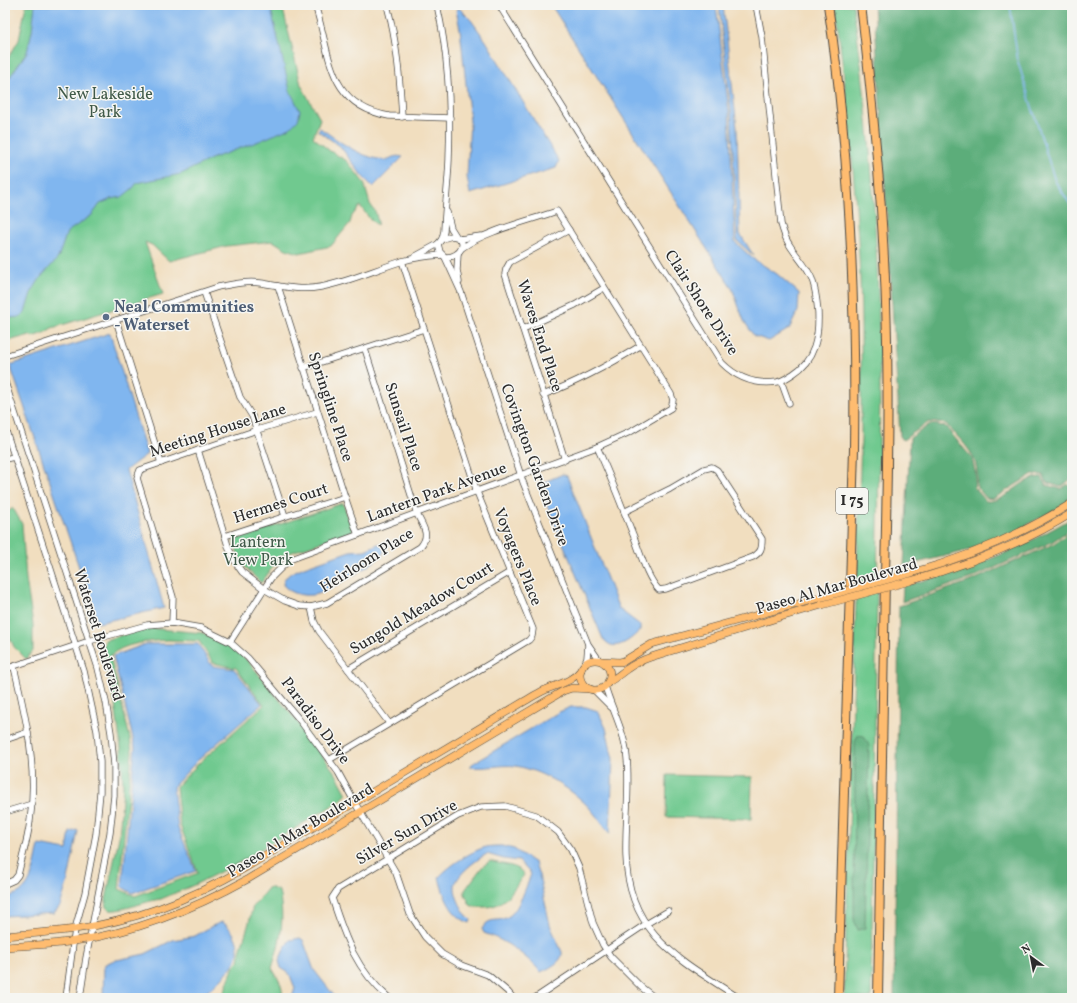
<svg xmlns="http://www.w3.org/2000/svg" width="1077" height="1003" viewBox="0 0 1077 1003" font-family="Vollkorn,serif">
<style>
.green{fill:#70c98f;stroke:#4e7a5d;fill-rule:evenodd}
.forest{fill:#5cad7a;stroke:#446c52}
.water{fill:#80b6ef;stroke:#56708d}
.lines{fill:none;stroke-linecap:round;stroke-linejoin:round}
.stream{stroke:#80b6ef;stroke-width:1.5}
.minor-casing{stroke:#494641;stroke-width:7}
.major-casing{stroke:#494641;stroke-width:8}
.highway-casing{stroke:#494641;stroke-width:10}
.minor{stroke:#fff;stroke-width:5.5}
.major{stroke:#febc70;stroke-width:7}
.highway{stroke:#febc70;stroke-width:8}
.major-bridge-casing{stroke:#494641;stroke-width:8;stroke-linecap:butt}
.major-bridge{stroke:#febc70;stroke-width:7}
.service-dot{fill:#5c6f8a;stroke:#f6f6f2;stroke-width:1.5}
.labels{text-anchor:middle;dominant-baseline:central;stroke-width:3;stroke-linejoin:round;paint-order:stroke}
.shield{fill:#f6f6f2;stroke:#686867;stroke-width:1}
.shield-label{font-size:15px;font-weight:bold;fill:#2b2b2b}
.park-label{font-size:16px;fill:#405a49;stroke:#f6f6f2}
.street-label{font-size:16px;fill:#2b2b2b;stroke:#f6f6f2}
.service-label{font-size:16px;font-weight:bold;fill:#4e5e75;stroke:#f6f6f2;text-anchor:start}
</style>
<rect width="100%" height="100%" fill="#f6f6f2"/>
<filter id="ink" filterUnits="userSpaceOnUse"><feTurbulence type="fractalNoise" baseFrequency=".025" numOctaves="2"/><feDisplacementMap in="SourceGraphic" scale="8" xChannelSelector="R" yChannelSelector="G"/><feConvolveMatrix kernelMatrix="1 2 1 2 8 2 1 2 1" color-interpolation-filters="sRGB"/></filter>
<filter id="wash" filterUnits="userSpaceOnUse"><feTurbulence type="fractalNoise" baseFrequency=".012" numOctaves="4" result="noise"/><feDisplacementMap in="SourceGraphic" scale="16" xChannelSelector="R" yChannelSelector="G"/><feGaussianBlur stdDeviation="0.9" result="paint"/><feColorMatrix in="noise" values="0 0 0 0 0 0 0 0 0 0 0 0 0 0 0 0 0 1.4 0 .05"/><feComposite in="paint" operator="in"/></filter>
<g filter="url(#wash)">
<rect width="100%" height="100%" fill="#f1debf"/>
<g class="green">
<polygon points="26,5 282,5 301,85 320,119 313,137 330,151 347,161 364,183 370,204 375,211 378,222 377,225 370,219 360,206 352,216 350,223 331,246 299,253 286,249 273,241 227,246 169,261 152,245 145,242 163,294 52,328 44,333 32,337 30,335 5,342 5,63 19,40"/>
<path d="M 835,5 L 853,5 C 872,132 879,260 880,388 L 871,998 L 844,998 L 861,438 C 861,384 862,331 860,277 C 856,186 847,95 835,5 Z"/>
<polygon points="343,503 353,531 281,556 261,583 241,563 233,540"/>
<polygon points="13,508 22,524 26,579 33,625 33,651 26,659 14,647 5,627 5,514"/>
<path d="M 148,628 L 203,633 L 230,646 L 247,660 L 296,720 L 336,774 L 347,794 L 340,801 L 238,863 L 194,885 L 161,899 C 149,900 120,912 110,910 C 106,908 106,903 106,899 L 119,837 L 123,787 L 121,748 L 115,705 L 102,652 L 105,640 ZM 168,640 L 199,641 L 213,663 L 236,668 L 264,705 L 199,763 L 176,787 L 180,825 L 198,873 L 135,896 L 119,889 L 132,752 L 130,738 L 110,656 C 123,643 150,641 168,640 Z"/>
<polygon points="667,775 752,777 751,819 666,817"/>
<path d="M 490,861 C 501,865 519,864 524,875 C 512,890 505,908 483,907 C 478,907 474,907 470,905 L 465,894 L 465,890 L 482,867 Z"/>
<path d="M 269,887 L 279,891 C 285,921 281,939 272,968 C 277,977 284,986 282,998 L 218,998 L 223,995 L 234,966 L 239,961 L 241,948 L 248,926 L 253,906 Z"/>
</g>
<g class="forest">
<path d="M 874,5 L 1072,5 L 1072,478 L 1061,487 L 1047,483 L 1043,475 L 1033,474 L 993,499 L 986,498 L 976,486 C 982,456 963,444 946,424 L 929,422 L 903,440 L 900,436 Z"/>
<path d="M 930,424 L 945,426 L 972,458 L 976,475 L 974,487 L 986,501 C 1007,503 1021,476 1042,477 L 1046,485 L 1061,489 L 1068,484 L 1072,490 L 1072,500 L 1015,532 L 970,550 L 904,566 L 910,438 Z"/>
<path d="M 1072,518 L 1072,528 L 1052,542 L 972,578 L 902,602 L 903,586 C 933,578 962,570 990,559 C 1019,548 1046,533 1072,518 Z"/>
<polygon points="1072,531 1072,998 894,998 899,606 973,580 1053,544"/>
<polygon points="858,735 864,736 869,746 865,928 858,930 854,920 855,742"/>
</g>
<g class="water">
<polygon points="35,5 270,5 290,91 300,111 298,120 290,128 262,140 211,159 181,174 137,183 133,188 122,197 111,199 100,204 92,215 67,232 58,258 41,277 31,293 25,312 20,317 8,318 5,315 5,84 27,52 32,31"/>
<polygon points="551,5 716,5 729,111 735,242 752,258 777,274 799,293 798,311 789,329 769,341 754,336 744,321 732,288"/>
<polygon points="719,5 723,5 737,128 740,234 754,256 737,241 731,111"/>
<polygon points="459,8 471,20 486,41 559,161 556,168 470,194 467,177 470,121 460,29 456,10"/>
<path d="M 320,128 C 339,141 358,156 382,160 C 390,161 392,154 403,157 L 373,187 L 363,177 L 340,146 L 318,131 Z"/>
<polygon points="110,333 147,454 126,470 164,608 98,623 10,365"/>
<path d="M 563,474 L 567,476 L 619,609 L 640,625 L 640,630 C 634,637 621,648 611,645 C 608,644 605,641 603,639 L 539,486 L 542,483 Z"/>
<path d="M 378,544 L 381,544 L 384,549 C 384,552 384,552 382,555 C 374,564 330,590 318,594 C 306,597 292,595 283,585 L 284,579 L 291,573 L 304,567 L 350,551 L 365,550 Z"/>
<polygon points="146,644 198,644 212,666 234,669 262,704 197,761 173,787 178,828 196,871 132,893 122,887 135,747 113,656"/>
<path d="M 571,707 L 586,707 L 598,711 L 606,728 L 613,759 L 610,834 C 604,827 599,819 593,812 C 576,791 543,771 516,766 C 502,764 485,769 470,767 L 472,764 L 559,712 Z"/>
<path d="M 77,830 L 78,831 L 68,880 L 60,906 L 54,913 L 5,916 L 5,898 C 12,896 20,893 25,888 C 34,877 36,858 39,845 L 67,850 L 70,832 Z"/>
<path d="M 502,846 L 514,849 L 535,863 L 539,875 L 550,925 L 562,952 C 563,962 549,968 541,972 C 524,954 507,941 484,933 L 482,929 C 490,915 498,924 509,916 C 518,911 527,885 531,874 L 519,861 L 504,859 L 487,854 C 477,859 456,875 455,886 C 454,896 464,914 471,920 L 470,923 C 451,917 443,895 439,877 C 449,866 471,851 486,847 C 491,846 497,846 502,846 Z"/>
<path d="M 222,922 C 233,928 241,945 237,957 C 234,968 207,995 196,998 L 103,998 L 104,965 L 112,961 L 145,954 L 173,940 L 195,936 L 212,926 Z"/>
<polygon points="300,938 303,940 314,970 336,998 292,998 295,988 289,973 281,968 279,961 285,947 290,940"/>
</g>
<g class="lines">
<polyline class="stream" points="1010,5 1018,62 1055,181 1072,207"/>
</g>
</g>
<g filter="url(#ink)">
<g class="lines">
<g class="minor-casing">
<g id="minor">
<path d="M 315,5 C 331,53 326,105 389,116 L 450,118"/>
<path d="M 387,5 C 397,42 400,79 402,117"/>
<path d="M 437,5 C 449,57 451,108 449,160 C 448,184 445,207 444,231 L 442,239"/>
<path d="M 499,5 L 722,363 C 737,378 755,385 777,382 C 783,381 788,377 793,374 C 815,360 819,337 818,312 C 817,301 816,290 812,279 C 807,266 796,256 789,244 C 785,238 783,231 781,224 L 762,37 L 756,5"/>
<polyline points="447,212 451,228 456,236"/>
<path d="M 452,236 C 470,238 462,258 445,257 L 440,252 L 438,244 L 442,239 Z"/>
<polyline points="460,239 481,236"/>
<polyline points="458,254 457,270 459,282"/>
<polyline points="416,256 438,244"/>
<polyline points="445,257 461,292 523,482 588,644 599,660"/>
<polyline points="278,286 345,497 358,535"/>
<polyline points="204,292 240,397 252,416 285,516"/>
<polyline points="116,320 161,463"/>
<polyline points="523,329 575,305 604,288"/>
<path d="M 5,356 L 218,287 C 233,284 246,281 261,283 C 281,286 300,291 321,287 C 349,282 376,269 403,261 C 416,257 429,256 442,255"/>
<polyline points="303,368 424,329"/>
<polyline points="781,381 789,403"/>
<polyline points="5,382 98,668 106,702 111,733 114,765 114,796 110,833 86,958 80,998"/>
<path d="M 543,395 C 578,382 609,365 640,346"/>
<polyline points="5,428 84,671 97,731 100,762 100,792 96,834 85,893 75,929 66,998"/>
<path d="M 597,447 C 611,477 622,507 634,537 C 640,552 647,578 659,590 L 666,589 L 753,557 C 761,552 762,549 762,539 L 717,470 L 712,467 L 704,469 L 670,489 L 624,512"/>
<path d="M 198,450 L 229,549 L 237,565 L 242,572 L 264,589 L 285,601 L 299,606 L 311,607 L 327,603 L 420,547 C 431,535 423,527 417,514 L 365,349"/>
<polyline points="5,459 14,457"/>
<polyline points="565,460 505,274 506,269 510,262 569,230"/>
<polyline points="225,536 345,497"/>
<polyline points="311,607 314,621 319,631 389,723"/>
<polyline points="172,623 173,597 137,478 140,470 257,430 317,412"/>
<path d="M 230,642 L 271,578 L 289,560 L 597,447 L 632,431 L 671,408 L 673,400 L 671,394 L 557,211 C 529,221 485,231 462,248"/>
<polyline points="585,663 587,658 588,645"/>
<polyline points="5,669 89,641 147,625 172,623 201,628 230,642 248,658 298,718 338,772 355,803 396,873 410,914 425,937 442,954 461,965 488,975 508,992 513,998"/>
<polyline points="348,669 510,572"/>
<path d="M 605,686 C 612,710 625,732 627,758 C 630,790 625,823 626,856 C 628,935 681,960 739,998"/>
<polyline points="594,690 611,707"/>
<polyline points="5,740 28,732"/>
<polyline points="329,760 529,640 532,636 533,629 477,492 402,261"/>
<polyline points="5,812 32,804"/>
<path d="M 5,884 L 14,880 L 18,875 C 22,857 28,839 30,821 C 38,769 26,717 14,667"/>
<path d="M 389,998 C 356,970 345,938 332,898 L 338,889 L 458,816 L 481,807 L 505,806 L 536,815 L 558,832 L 571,850 L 579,868 L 593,923 L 603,945 L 611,957 L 641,987 L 655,998"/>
<polyline points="535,998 646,924 668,911"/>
</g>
</g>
<g class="major-casing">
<g id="major">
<path d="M 911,573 C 968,557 1021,535 1072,503"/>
<path d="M 910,581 C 967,565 1022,544 1072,513"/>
<circle cx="595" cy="675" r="15"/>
<polyline points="602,661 620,662 624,661 652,644 823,597"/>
<path d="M 608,682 C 615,679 621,673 627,669 C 634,664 642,660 651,657 L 777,618 L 822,605"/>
<path d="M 5,936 C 28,934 52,932 75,929 C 135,921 193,898 245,868 L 525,701 C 532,697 538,693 545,690 C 558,684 572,682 581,670"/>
<path d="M 5,947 C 28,945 52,945 75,941 C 136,932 194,909 248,879 L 563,691 L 572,688 L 590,689"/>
</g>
</g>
<g class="highway-casing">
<g id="highway">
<path d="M 828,5 C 850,152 856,300 854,449 L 838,998"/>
<path d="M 861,5 C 871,89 880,174 884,259 C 890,365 887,472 885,578 C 882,718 880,858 878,998"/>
</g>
</g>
<use href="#minor" class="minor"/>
<use href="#major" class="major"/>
<use href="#highway" class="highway"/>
<g class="major-bridge-casing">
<g id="major-bridge">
<polyline points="823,597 911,573"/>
<polyline points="822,605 910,581"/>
</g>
</g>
<use href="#major-bridge" class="major-bridge"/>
</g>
</g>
<circle class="service-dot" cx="106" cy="317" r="4"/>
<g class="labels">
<rect class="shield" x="836" y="488" width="32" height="26" rx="3"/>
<g class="shield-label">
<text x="852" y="501">I 75</text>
</g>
<g class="park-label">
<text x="105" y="95">New Lakeside<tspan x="105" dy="18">Park</tspan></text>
<text x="258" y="543">Lantern<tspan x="258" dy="18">View Park</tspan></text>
</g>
<g class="street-label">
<text transform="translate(701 303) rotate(57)">Clair Shore Drive</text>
<text transform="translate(539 336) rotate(72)">Waves End Place</text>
<text transform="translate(330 407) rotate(72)">Springline Place</text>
<text transform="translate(403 427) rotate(72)">Sunsail Place</text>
<text transform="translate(218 431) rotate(-18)">Meeting House Lane</text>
<text transform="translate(534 465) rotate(70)">Covington Garden Drive</text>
<text transform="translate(437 493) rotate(-20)">Lantern Park Avenue</text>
<text transform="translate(281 504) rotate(-18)">Hermes Court</text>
<text transform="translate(517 557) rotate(68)">Voyagers Place</text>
<text transform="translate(367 561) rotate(-32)">Heirloom Place</text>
<text transform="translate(837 587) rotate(-16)">Paseo Al Mar Boulevard</text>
<text transform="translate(422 609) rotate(-31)">Sungold Meadow Court</text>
<text transform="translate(98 635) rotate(73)">Waterset Boulevard</text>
<text transform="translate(315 721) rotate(53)">Paradiso Drive</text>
<text transform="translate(301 831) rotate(-31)">Paseo Al Mar Boulevard</text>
<text transform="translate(407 833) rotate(-30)">Silver Sun Drive</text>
</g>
<g class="service-label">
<text x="114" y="308">Neal Communities<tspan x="114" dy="18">- Waterset</tspan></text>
</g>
</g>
<rect width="1077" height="1003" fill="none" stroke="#f6f6f2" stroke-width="20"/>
<g transform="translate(1031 957) rotate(328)" stroke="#f6f6f2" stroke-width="3" paint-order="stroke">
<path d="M0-3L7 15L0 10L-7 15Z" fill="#2b2b2b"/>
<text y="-6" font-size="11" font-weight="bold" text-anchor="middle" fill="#2b2b2b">N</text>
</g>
</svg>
